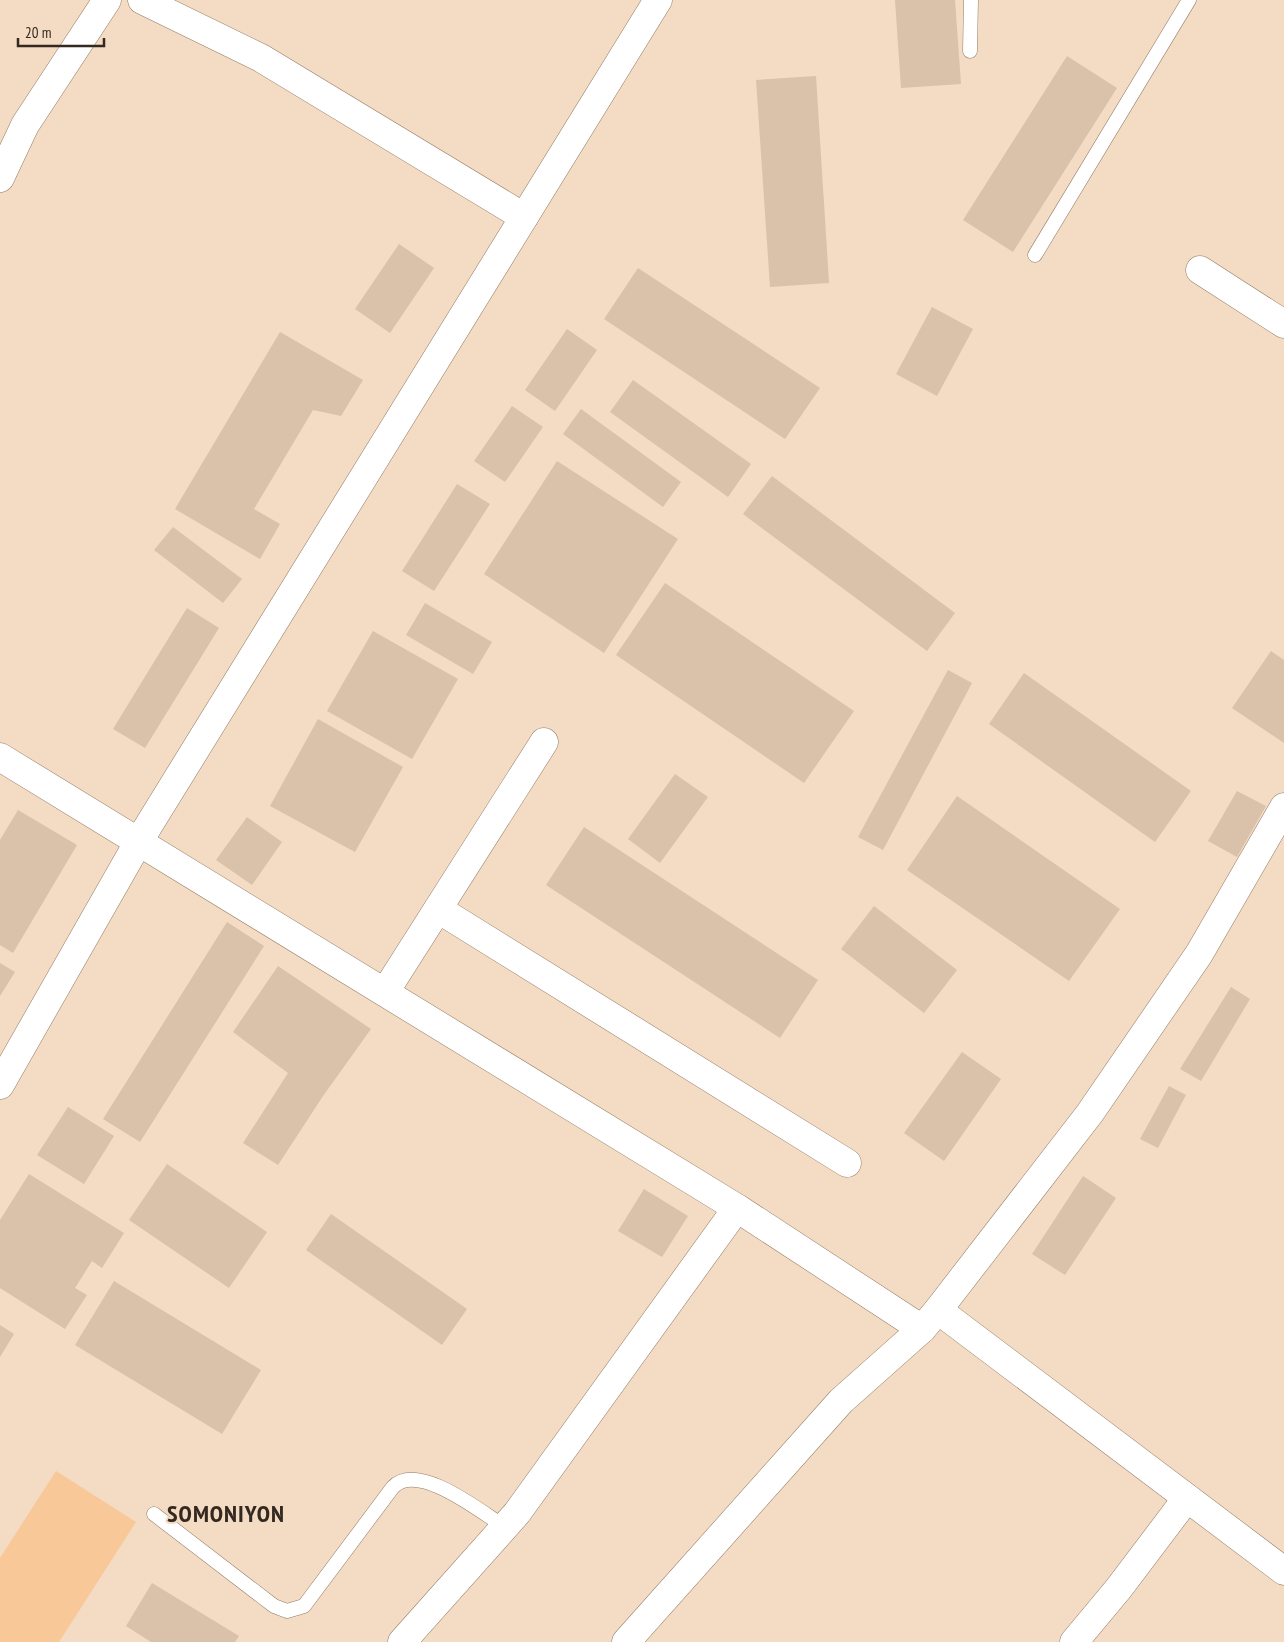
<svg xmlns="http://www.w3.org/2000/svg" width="1284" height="1642" viewBox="0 0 1284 1642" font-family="'PT Sans Narrow',sans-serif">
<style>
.green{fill:#f8c899}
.building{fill:#d9c1aa}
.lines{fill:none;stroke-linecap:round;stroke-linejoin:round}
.service-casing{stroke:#937d67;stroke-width:15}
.minor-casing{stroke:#937d67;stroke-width:29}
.tertiary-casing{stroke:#937d67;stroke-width:29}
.service{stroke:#fff;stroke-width:14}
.minor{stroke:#fff;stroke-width:28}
.tertiary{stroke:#fff;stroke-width:28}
.labels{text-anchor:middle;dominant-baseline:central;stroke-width:4;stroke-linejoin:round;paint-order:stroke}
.district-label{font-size:24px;font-weight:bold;letter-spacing:1px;fill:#332920;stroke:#f4dbc3}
</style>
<rect width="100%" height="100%" fill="#f4dbc3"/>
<polygon class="green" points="56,1471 136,1522 59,1642 0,1642 0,1558"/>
<g class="building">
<polygon points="895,0 955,0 961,84 901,88"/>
<polygon points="1067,56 1117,88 1013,252 963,220"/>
<polygon points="816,76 829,283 770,287 756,80"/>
<polygon points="399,244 434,268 390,333 355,309"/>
<polygon points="638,268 820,388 785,439 604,319"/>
<polygon points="932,307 973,329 937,396 896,374"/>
<polygon points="567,329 597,350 555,411 525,390"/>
<polygon points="280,332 363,380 341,416 313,410 254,509 280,524 260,559 175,509"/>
<polygon points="633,380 751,464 728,497 610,412"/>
<polygon points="512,406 543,427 505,482 474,461"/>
<polygon points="581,409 681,482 663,507 563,434"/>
<polygon points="557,461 678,539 604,653 484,574"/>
<polygon points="772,476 955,613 927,651 743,514"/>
<polygon points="457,484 490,504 434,591 402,571"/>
<polygon points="173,527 242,579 223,603 154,550"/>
<polygon points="665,583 854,711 804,783 616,655"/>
<polygon points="425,603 492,642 473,674 406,635"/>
<polygon points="187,608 219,628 145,748 113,729"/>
<polygon points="373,631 458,679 412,759 327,711"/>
<polygon points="1271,651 1284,660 1284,743 1232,708"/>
<polygon points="948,670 972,683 883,850 858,837"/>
<polygon points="1024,673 1191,791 1155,842 989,724"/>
<polygon points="318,719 403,767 355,852 270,806"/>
<polygon points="675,774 708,797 660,863 628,839"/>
<polygon points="1237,791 1266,806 1237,857 1208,841"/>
<polygon points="957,796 1120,909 1069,981 907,870"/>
<polygon points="18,810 77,845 13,953 0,945 0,840"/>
<polygon points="247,817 282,842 252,885 216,860"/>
<polygon points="584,827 818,980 780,1038 546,885"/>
<polygon points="874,906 957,970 924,1013 841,949"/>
<polygon points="227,922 264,946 140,1142 103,1119"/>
<polygon points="0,963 15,972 0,996"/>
<polygon points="278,966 371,1029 323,1096 278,1165 243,1143 288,1073 233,1032"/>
<polygon points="1231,987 1250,999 1201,1081 1180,1069"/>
<polygon points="962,1052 1001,1079 944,1161 904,1133"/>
<polygon points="1169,1086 1186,1095 1158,1148 1140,1139"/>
<polygon points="68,1107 114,1136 84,1184 37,1155"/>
<polygon points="167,1164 267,1232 229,1288 129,1220"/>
<polygon points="29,1174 124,1233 102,1268 92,1261 75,1288 87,1295 65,1329 0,1288 0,1220"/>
<polygon points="1083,1176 1116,1198 1065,1275 1032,1254"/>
<polygon points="644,1189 688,1216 662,1257 618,1231"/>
<polygon points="331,1214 467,1309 442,1345 306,1250"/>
<polygon points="114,1281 261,1370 222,1434 75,1345"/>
<polygon points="0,1325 14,1334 0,1357"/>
<polygon points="152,1583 239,1636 235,1642 151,1642 126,1626"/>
</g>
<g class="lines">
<g class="service-casing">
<g id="service">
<polyline points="970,51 971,0"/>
<polyline points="1035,255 1189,0"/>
<path d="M 154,1514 L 274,1606 L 287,1611 L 304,1606 L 393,1487 C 418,1461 481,1512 505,1527"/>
</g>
</g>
<g class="minor-casing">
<g id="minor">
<polyline points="142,0 261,58 524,217"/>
<polyline points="0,178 25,125 107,0"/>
<polyline points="1200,270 1284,324"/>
<polyline points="0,757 737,1208 922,1329"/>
<polyline points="438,909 847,1163"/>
<polyline points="385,992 544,742"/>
<polyline points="938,1310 1284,1571"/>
<polyline points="402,1642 517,1513 737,1208"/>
<polyline points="626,1642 841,1401 922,1329 938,1310 1090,1113 1199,954 1284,807"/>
<polyline points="1074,1642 1119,1588 1187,1498"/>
</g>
</g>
<g class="tertiary-casing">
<polyline id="tertiary" points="0,1085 139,841 658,0"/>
</g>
<use href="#service" class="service"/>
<use href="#minor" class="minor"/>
<use href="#tertiary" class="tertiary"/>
</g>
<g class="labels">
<g class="district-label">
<text x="226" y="1513">SOMONIYON</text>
</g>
</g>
<path d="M18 38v8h86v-8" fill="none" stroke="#332920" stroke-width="2.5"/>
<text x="25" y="38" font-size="15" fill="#332920" stroke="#f4dbc3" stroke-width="4" paint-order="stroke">20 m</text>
</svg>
